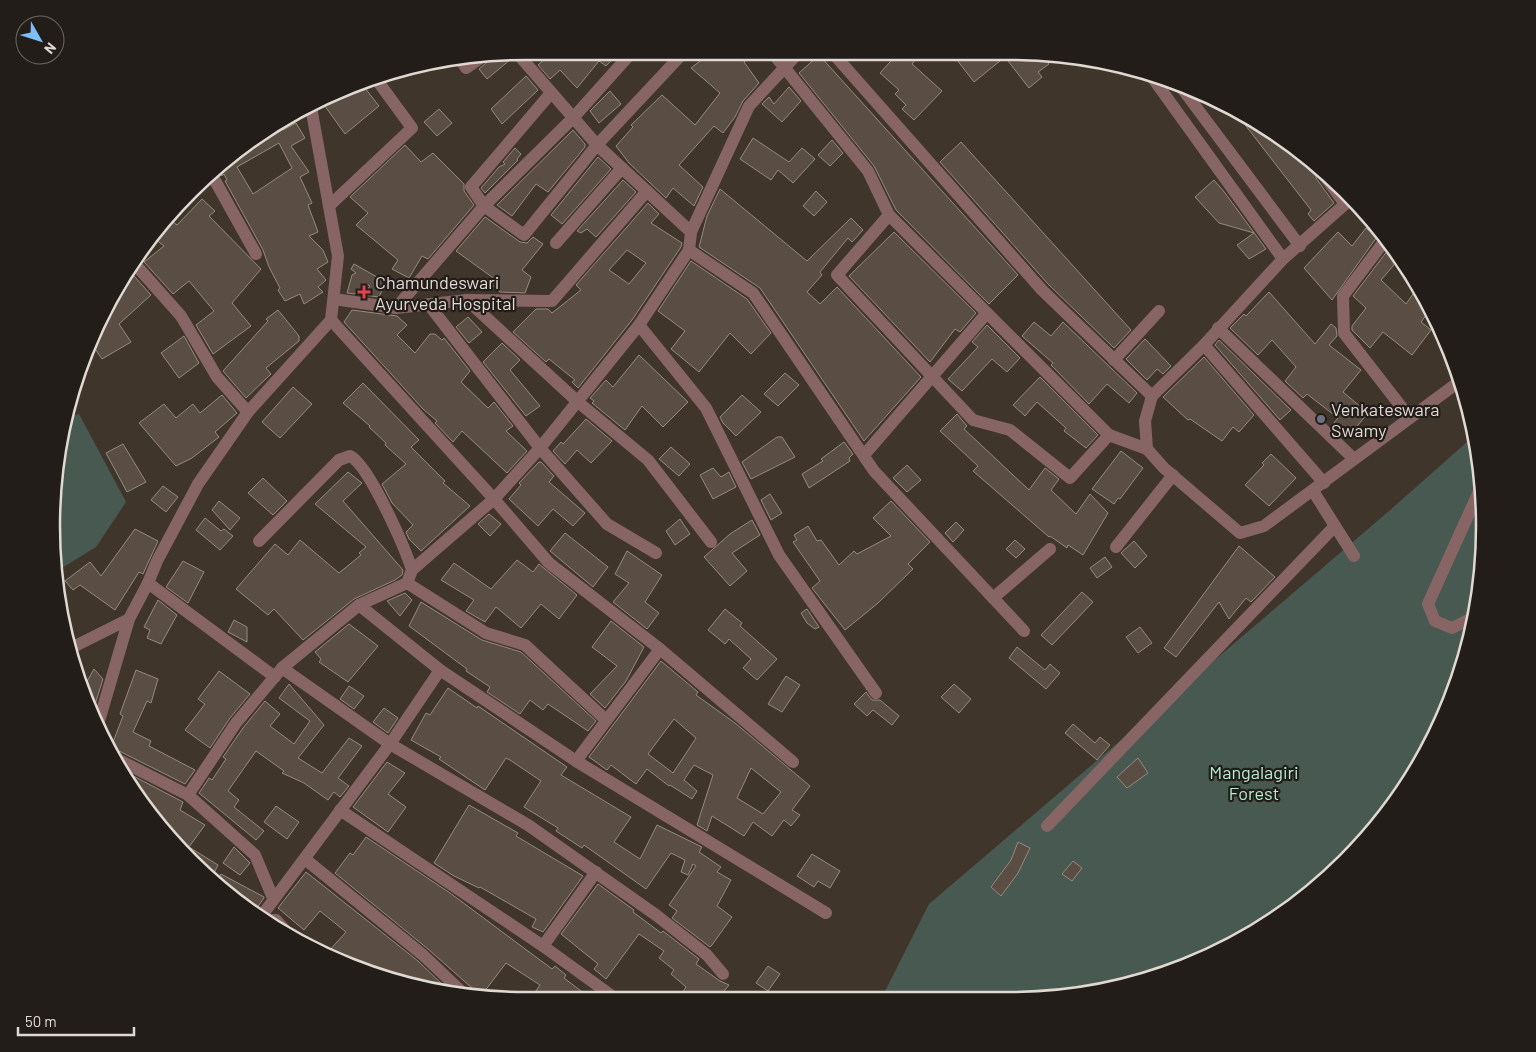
<svg xmlns="http://www.w3.org/2000/svg" width="1536" height="1052" viewBox="0 0 1536 1052" font-family="Barlow,sans-serif">
<style>
.green{fill:#475950}
.building{fill:#5a4e44;stroke:#96897e;fill-rule:evenodd}
.lines{fill:none;stroke-linecap:round;stroke-linejoin:round}
.minor{stroke:#886565;stroke-width:12}
.health-dot{fill:#e0444e;stroke:#221d19;stroke-width:2}
.worship-dot{fill:#6b7280;stroke:#221d19;stroke-width:2}
.labels{text-anchor:middle;dominant-baseline:central;stroke-width:4.5;stroke-linejoin:round;paint-order:stroke}
.poi-label{font-size:18px;fill:#e0d9d2;stroke:#221d19;text-anchor:start}
.park-label{font-size:18px;fill:#b2edd0;stroke:#221d19}
.rim{fill:none;stroke:#e0d9d2;stroke-width:2.5}
</style>
<rect width="100%" height="100%" fill="#40352b"/>
<g class="green">
<polygon points="79,414 126,502 96,547 57,571 52,495 71,416"/>
<polygon points="1476,434 1485,526 1476,618 1449,707 1405,790 1346,861 1274,921 1192,964 1103,992 1010,1001 880,1001 929,904 1389,511"/>
</g>
<g class="building">
<polygon points="553,51 620,51 606,66 599,61 577,88 560,70 550,79 538,65"/>
<polygon points="713,51 757,51 744,62 759,83 743,101 735,117 723,133 714,126 679,165 703,187 694,206 673,188 666,198 629,163 616,146 633,127 631,125 662,95 695,125 720,93 691,68"/>
<polygon points="900,51 908,51 917,58 912,64 942,91 914,120 902,109 906,105 895,94 899,90 880,73"/>
<polygon points="967,51 993,51 1000,61 974,82 957,60"/>
<polygon points="1028,53 1041,54 1049,64 1038,72 1042,77 1029,88 1008,61"/>
<polygon points="509,54 511,59 487,79 479,69 486,63 487,58"/>
<polygon points="819,55 1018,275 989,304 896,210 874,166 799,73"/>
<polygon points="526,76 538,90 502,124 491,109"/>
<polygon points="361,83 379,106 345,134 322,102"/>
<polygon points="789,87 801,101 782,122 762,104 769,97 774,104"/>
<polygon points="610,91 621,104 599,123 590,111"/>
<polygon points="439,109 452,123 437,136 424,122"/>
<polygon points="1241,115 1317,169 1316,178 1334,203 1314,221 1308,214 1311,210 1239,117"/>
<path d="M 280,123 L 283,130 L 296,123 L 305,138 L 291,146 L 309,172 L 300,177 L 312,203 L 308,205 L 318,232 L 309,236 L 323,250 L 328,262 L 317,269 L 326,280 L 318,287 L 323,292 L 304,304 L 300,294 L 285,301 L 278,290 L 280,288 L 269,267 L 263,250 L 225,181 L 227,180 L 224,174 L 222,176 L 219,172 L 262,131 ZM 279,143 L 292,168 L 253,194 L 237,167 Z"/>
<polygon points="573,130 585,144 585,147 548,192 536,184 512,216 497,205"/>
<polygon points="753,138 789,162 802,148 815,159 793,183 778,170 771,180 740,159"/>
<polygon points="832,140 843,153 830,166 818,155"/>
<polygon points="961,142 1131,330 1114,348 1048,284 940,162"/>
<polygon points="405,145 421,162 433,153 464,184 464,191 474,205 428,259 422,256 409,278 392,269 398,260 356,225 368,213 350,197"/>
<polygon points="515,148 521,154 517,159 518,160 485,193 481,188 499,167 505,164 503,162"/>
<polygon points="598,157 611,169 562,224 551,215"/>
<polygon points="623,180 636,192 596,237 587,229 581,233 577,231"/>
<polygon points="1214,180 1225,193 1266,249 1249,259 1237,245 1254,233 1219,223 1195,197"/>
<polygon points="720,189 807,261 851,218 863,230 852,242 848,238 820,272 822,275 807,292 820,304 837,287 921,377 864,441 760,288 699,247 707,216"/>
<polygon points="816,191 827,202 814,216 803,206"/>
<polygon points="202,199 215,211 209,216 261,269 232,303 251,326 213,354 196,325 214,311 189,281 173,294 144,262 164,246 151,236 169,219 177,225"/>
<path d="M 648,203 L 659,214 L 651,223 L 682,243 L 681,247 L 632,320 L 578,388 L 572,382 L 575,380 L 549,359 L 546,362 L 513,332 L 536,309 L 548,309 L 552,313 L 581,290 L 576,285 ZM 627,250 L 646,263 L 629,284 L 609,270 Z"/>
<polygon points="485,217 520,242 527,243 533,237 543,244 522,270 531,277 525,293 500,292 492,285 496,280 456,251"/>
<polygon points="1366,228 1377,237 1332,300 1304,268 1338,232 1352,246"/>
<polygon points="894,232 976,313 960,332 955,329 930,362 849,276"/>
<polygon points="1388,250 1399,259 1381,280 1406,304 1418,287 1430,310 1421,322 1431,330 1412,355 1383,332 1370,348 1352,330 1352,326 1366,308 1353,296"/>
<polygon points="691,261 747,299 771,333 751,354 730,333 699,372 671,349 685,331 658,311"/>
<polygon points="354,264 386,282 379,297 363,295 370,286 367,284 355,294 347,293 352,275 356,273 351,269"/>
<polygon points="134,276 151,295 119,324 131,342 102,359 90,341 118,291"/>
<polygon points="1269,292 1315,344 1331,324 1336,328 1337,336 1329,345 1361,370 1343,392 1368,413 1348,437 1333,424 1338,418 1307,394 1303,398 1285,381 1296,367 1272,340 1258,355 1230,328 1244,314 1246,316"/>
<polygon points="278,310 299,336 299,341 266,368 271,374 246,398 223,371 268,321 266,319"/>
<polygon points="352,310 397,316 407,325 397,335 415,353 430,334 435,334 442,340 444,338 470,371 461,382 488,408 494,402 513,426 506,431 527,451 507,473 462,431 453,442 435,423 437,421 423,409 344,322"/>
<polygon points="468,317 482,332 469,343 456,327"/>
<polygon points="1034,322 1051,336 1063,322 1137,393 1129,403 1107,384 1089,404 1051,365 1053,363 1022,336"/>
<polygon points="987,325 1020,358 1007,372 992,359 962,391 948,379 978,347 972,342"/>
<polygon points="184,336 199,363 179,378 161,353"/>
<polygon points="1145,339 1171,366 1163,374 1157,369 1147,380 1126,359"/>
<polygon points="1219,340 1291,410 1280,420 1215,345"/>
<polygon points="502,343 520,360 510,370 540,406 526,416 483,362"/>
<polygon points="639,355 688,402 663,427 642,406 625,430 592,403 594,401 590,398 606,380 613,387"/>
<polygon points="1204,357 1254,415 1239,432 1233,427 1222,441 1190,419 1188,420 1163,397"/>
<polygon points="785,373 799,385 778,406 764,394"/>
<polygon points="1040,377 1098,435 1086,448 1064,431 1066,428 1037,402 1025,416 1013,405"/>
<polygon points="363,383 419,440 411,447 445,481 443,483 470,506 421,551 409,539 406,532 413,525 392,503 382,484 406,464 385,445 386,443 369,427 370,426 343,403"/>
<polygon points="293,387 312,404 280,438 262,422"/>
<polygon points="222,395 237,413 215,432 219,437 192,458 176,466 139,423 164,404 176,418 193,404 200,413"/>
<polygon points="742,395 761,412 736,436 723,423 720,417"/>
<polygon points="957,414 967,426 964,429 1029,490 1045,468 1059,479 1051,490 1076,514 1090,494 1108,513 1083,555 1068,545 1067,548 1050,536 1049,537 973,471 978,466 940,431"/>
<polygon points="586,419 612,441 591,463 577,450 565,464 553,451 561,442 563,444"/>
<polygon points="777,437 782,437 795,457 751,479 742,462"/>
<polygon points="844,442 853,454 849,458 850,461 809,488 802,474 823,461 821,459"/>
<polygon points="123,444 146,482 127,492 106,453"/>
<polygon points="671,447 690,464 679,476 659,459"/>
<polygon points="1121,451 1143,468 1120,499 1118,498 1114,504 1092,489"/>
<polygon points="1271,454 1296,478 1269,506 1245,485 1264,465 1262,463"/>
<polygon points="539,462 541,462 554,476 549,482 585,513 573,526 553,509 538,526 509,499 521,485 519,483"/>
<polygon points="907,465 921,480 907,492 893,478"/>
<polygon points="713,468 721,477 729,472 736,487 713,499 700,475"/>
<polygon points="348,472 362,483 343,501 403,570 402,575 395,580 354,599 303,640 274,609 268,615 236,589 275,544 288,555 300,540 339,573 361,555 359,553 366,547 315,504"/>
<polygon points="263,478 287,501 273,515 248,493"/>
<polygon points="163,486 178,497 166,512 151,500"/>
<polygon points="770,494 782,513 771,520 761,500"/>
<polygon points="219,501 240,518 230,530 212,510"/>
<polygon points="891,501 930,542 908,564 913,569 878,603 845,630 812,588 820,581 793,542 797,540 794,535 808,526 817,541 821,540 839,565 854,551 857,554 891,536 873,518"/>
<polygon points="489,514 501,524 490,536 478,524"/>
<polygon points="205,518 221,531 224,529 233,536 220,550 196,530"/>
<polygon points="680,519 690,534 675,545 666,531"/>
<polygon points="752,520 760,535 732,553 747,571 730,586 704,557 730,534"/>
<polygon points="956,522 964,530 953,542 945,533"/>
<polygon points="135,529 158,541 143,574 139,572 115,610 80,585 73,590 65,581 90,562 101,576"/>
<polygon points="565,533 608,567 593,587 550,551"/>
<polygon points="1015,540 1025,549 1016,558 1006,549"/>
<polygon points="1134,541 1147,556 1135,568 1121,553"/>
<polygon points="1239,546 1275,577 1251,602 1246,598 1229,619 1219,602 1176,657 1164,648"/>
<polygon points="627,551 662,575 645,602 659,613 647,629 613,602 629,583 615,574"/>
<polygon points="1105,557 1112,567 1097,578 1090,568"/>
<polygon points="517,560 533,572 539,564 577,595 559,619 541,604 521,628 496,607 485,622 466,611 474,600 441,580 454,563 491,589"/>
<polygon points="183,561 204,572 188,603 166,587"/>
<polygon points="1082,592 1093,602 1052,645 1041,635"/>
<polygon points="405,593 412,600 400,616 387,601"/>
<polygon points="158,600 177,615 161,644 147,638 150,630 144,627"/>
<polygon points="421,602 482,640 521,652 596,721 588,731 548,704 543,710 530,700 520,714 487,692 490,687 466,671 467,669 409,626"/>
<polygon points="725,609 742,623 740,626 777,659 757,680 743,668 751,659 729,639 725,644 708,630"/>
<polygon points="807,609 819,627 815,629 807,623 801,613"/>
<polygon points="234,620 247,627 247,642 228,632"/>
<polygon points="611,621 644,647 626,681 605,708 590,694 617,666 592,647"/>
<polygon points="349,624 378,646 348,682 319,662 321,659 315,652"/>
<polygon points="1140,627 1152,643 1138,653 1126,637"/>
<polygon points="1017,647 1045,670 1050,664 1060,673 1046,689 1009,658"/>
<path d="M 661,661 L 698,692 L 696,695 L 735,723 L 810,786 L 792,810 L 800,815 L 791,826 L 784,820 L 772,836 L 753,822 L 744,836 L 712,816 L 707,831 L 697,825 L 713,775 L 694,765 L 684,780 L 697,791 L 692,799 L 670,785 L 669,786 L 647,769 L 636,784 L 611,765 L 607,770 L 589,757 ZM 674,719 L 696,738 L 673,773 L 648,754 ZM 751,768 L 781,792 L 763,814 L 737,798 Z"/>
<polygon points="94,669 103,679 94,708 85,685"/>
<polygon points="136,670 158,679 151,703 147,701 133,732 151,741 149,746 195,770 185,784 117,750 110,750 123,716 120,714"/>
<polygon points="219,671 250,694 230,718 210,748 185,730 205,704 198,699"/>
<polygon points="786,676 800,685 782,712 768,704"/>
<polygon points="289,684 324,725 298,758 322,773 349,738 362,746 338,778 349,786 340,797 334,792 328,800 304,783 282,773 284,771 256,751 228,791 239,800 234,807 264,831 256,840 199,793 209,778 212,780 226,759 223,757 243,728 265,701 280,714 270,726 294,744 310,721 279,698"/>
<polygon points="954,684 971,699 959,713 941,697"/>
<polygon points="349,686 364,696 354,709 340,699"/>
<polygon points="448,688 477,708 478,706 567,767 561,775 631,817 614,842 640,859 657,825 702,847 699,852 721,867 717,872 731,880 717,906 732,917 712,945 710,947 672,918 677,911 669,905 696,866 693,864 688,875 681,872 685,860 671,853 646,889 584,845 582,848 556,831 558,828 524,807 541,781 510,760 506,758 485,790 439,759 441,757 411,740 426,713 430,715"/>
<polygon points="866,692 872,700 880,700 899,716 892,725 873,710 867,716 854,704"/>
<polygon points="384,708 398,718 388,733 373,722"/>
<polygon points="1073,724 1095,743 1100,737 1110,745 1097,760 1065,733"/>
<polygon points="1138,758 1148,773 1127,788 1117,777"/>
<polygon points="387,762 405,773 388,794 406,807 388,832 353,807"/>
<polygon points="120,769 183,802 180,810 205,825 189,847 218,865 212,877 191,862"/>
<polygon points="469,805 518,833 516,836 583,876 543,932 532,927 536,919 480,887 479,888 454,876 434,863"/>
<polygon points="276,806 299,822 287,839 264,822"/>
<polygon points="366,837 450,893 552,969 555,966 566,975 564,978 594,1001 529,1001 540,985 506,963 481,996 428,949 335,873 350,853 353,855"/>
<polygon points="1018,842 1030,848 1018,873 1001,896 991,887 1011,860"/>
<polygon points="234,847 250,863 240,875 223,863"/>
<polygon points="812,854 840,871 830,888 818,881 814,887 797,876"/>
<polygon points="1073,861 1082,868 1072,881 1062,874"/>
<polygon points="306,872 418,961 449,991 447,993 434,992 334,958 328,952 346,932 320,911 304,930 278,908"/>
<polygon points="221,874 264,897 264,898 256,909 217,881"/>
<polygon points="598,884 634,910 633,912 661,933 663,931 699,959 696,964 720,981 729,985 716,1001 677,1001 686,987 671,974 674,970 659,958 664,951 639,934 606,979 594,969 598,964 561,934"/>
<polygon points="768,966 780,974 768,991 756,983"/>
</g>
<g class="lines">
<g class="minor">
<polyline points="771,51 868,171 889,215 1109,435 1147,449"/>
<polyline points="831,51 1042,290 1152,396"/>
<polyline points="517,53 597,145 691,232"/>
<polyline points="462,62 466,68 479,59"/>
<polyline points="1152,77 1283,259"/>
<polyline points="1181,87 1300,246"/>
<polyline points="551,93 471,187 484,206 524,235 597,145 685,51"/>
<polyline points="1323,174 1345,204"/>
<polyline points="213,177 256,254"/>
<polyline points="1352,198 1283,259 1204,345 1152,396 1145,421 1147,449 1164,468 1240,533 1264,526 1460,381"/>
<polyline points="329,206 412,128 374,76"/>
<polyline points="889,215 837,275 973,420 1010,430 1070,478 1109,435"/>
<polyline points="1386,239 1343,296 1344,333 1410,418"/>
<polyline points="556,243 622,168"/>
<polyline points="689,250 753,293 874,471 1024,631"/>
<polyline points="134,263 181,316 217,377 248,412"/>
<polyline points="334,299 396,308 467,300 552,301 647,191"/>
<polyline points="467,300 578,402 648,460 711,542"/>
<polyline points="429,305 540,448 607,524 656,553"/>
<polyline points="396,308 484,206 573,118 633,51"/>
<polyline points="331,320 494,499 540,448 639,325 689,250 691,232 749,106 800,51"/>
<polyline points="639,325 706,408 779,555 876,693"/>
<polyline points="1218,328 1354,459"/>
<polyline points="1204,345 1324,483"/>
<polyline points="1114,360 1159,311"/>
<polyline points="864,455 987,313"/>
<polyline points="1313,491 1354,556"/>
<path d="M 259,541 L 339,460 L 350,456 C 369,465 405,548 412,570"/>
<polyline points="1116,547 1173,475"/>
<polyline points="148,583 275,677"/>
<polyline points="407,583 486,633 525,645 606,720"/>
<polyline points="993,598 1050,549"/>
<polyline points="1478,598 1470,619 1452,628 1435,621 1428,604 1481,487"/>
<polyline points="359,605 440,670 576,761 826,913"/>
<polyline points="71,648 129,619"/>
<polyline points="282,668 390,744 528,825 656,915 707,955 723,974"/>
<polyline points="99,721 129,619 148,583 157,561 198,484 248,412 331,320 338,256 311,107"/>
<polyline points="113,757 188,795 255,855 273,898"/>
<polyline points="576,761 660,649"/>
<polyline points="188,795 236,723 282,668 359,605 407,583 412,570 494,499 549,563 660,649 793,762"/>
<polyline points="340,810 543,946 619,1001"/>
<polyline points="1047,826 1335,526"/>
<polyline points="305,859 423,955 465,995"/>
<polyline points="263,914 390,744 440,670"/>
<polyline points="272,920 276,920 284,929"/>
<polyline points="543,946 596,872"/>
</g>
</g>
<path class="health-dot" d="M361.5 284.5h5v5h5v5h-5v5h-5v-5h-5v-5h5z"/>
<circle class="worship-dot" cx="1321" cy="419" r="5"/>
<g class="labels">
<g class="poi-label">
<text x="375" y="282">Chamundeswari<tspan x="375" dy="21">Ayurveda Hospital</tspan></text>
<text x="1331" y="409">Venkateswara<tspan x="1331" dy="21">Swamy</tspan></text>
</g>
<g class="park-label">
<text x="1254" y="772">Mangalagiri<tspan x="1254" dy="21">Forest</tspan></text>
</g>
</g>
<path d="M0 0H1536V1052H0ZM526 60H1010A466 466 0 0 1 1476 526V526A466 466 0 0 1 1010 992H526A466 466 0 0 1 60 526V526A466 466 0 0 1 526 60Z" fill="#221d19" fill-rule="evenodd"/>
<path class="rim" d="M526 60H1010A466 466 0 0 1 1476 526V526A466 466 0 0 1 1010 992H526A466 466 0 0 1 60 526V526A466 466 0 0 1 526 60Z"/>
<g transform="translate(40 40) rotate(129)"><circle r="24" fill="#221d19" stroke="#6e6863"/>
<path d="M0-4L9 19L0 12L-9 19Z" fill="#7bbef8"/>
<text y="-8" font-size="14" font-weight="bold" text-anchor="middle" fill="#e0d9d2">N</text>
</g>
<path d="M18 1027v8h116v-8" fill="none" stroke="#e0d9d2" stroke-width="2.5"/>
<text x="25" y="1027" font-size="15" fill="#e0d9d2" stroke="#221d19" stroke-width="4" paint-order="stroke">50 m</text>
</svg>
